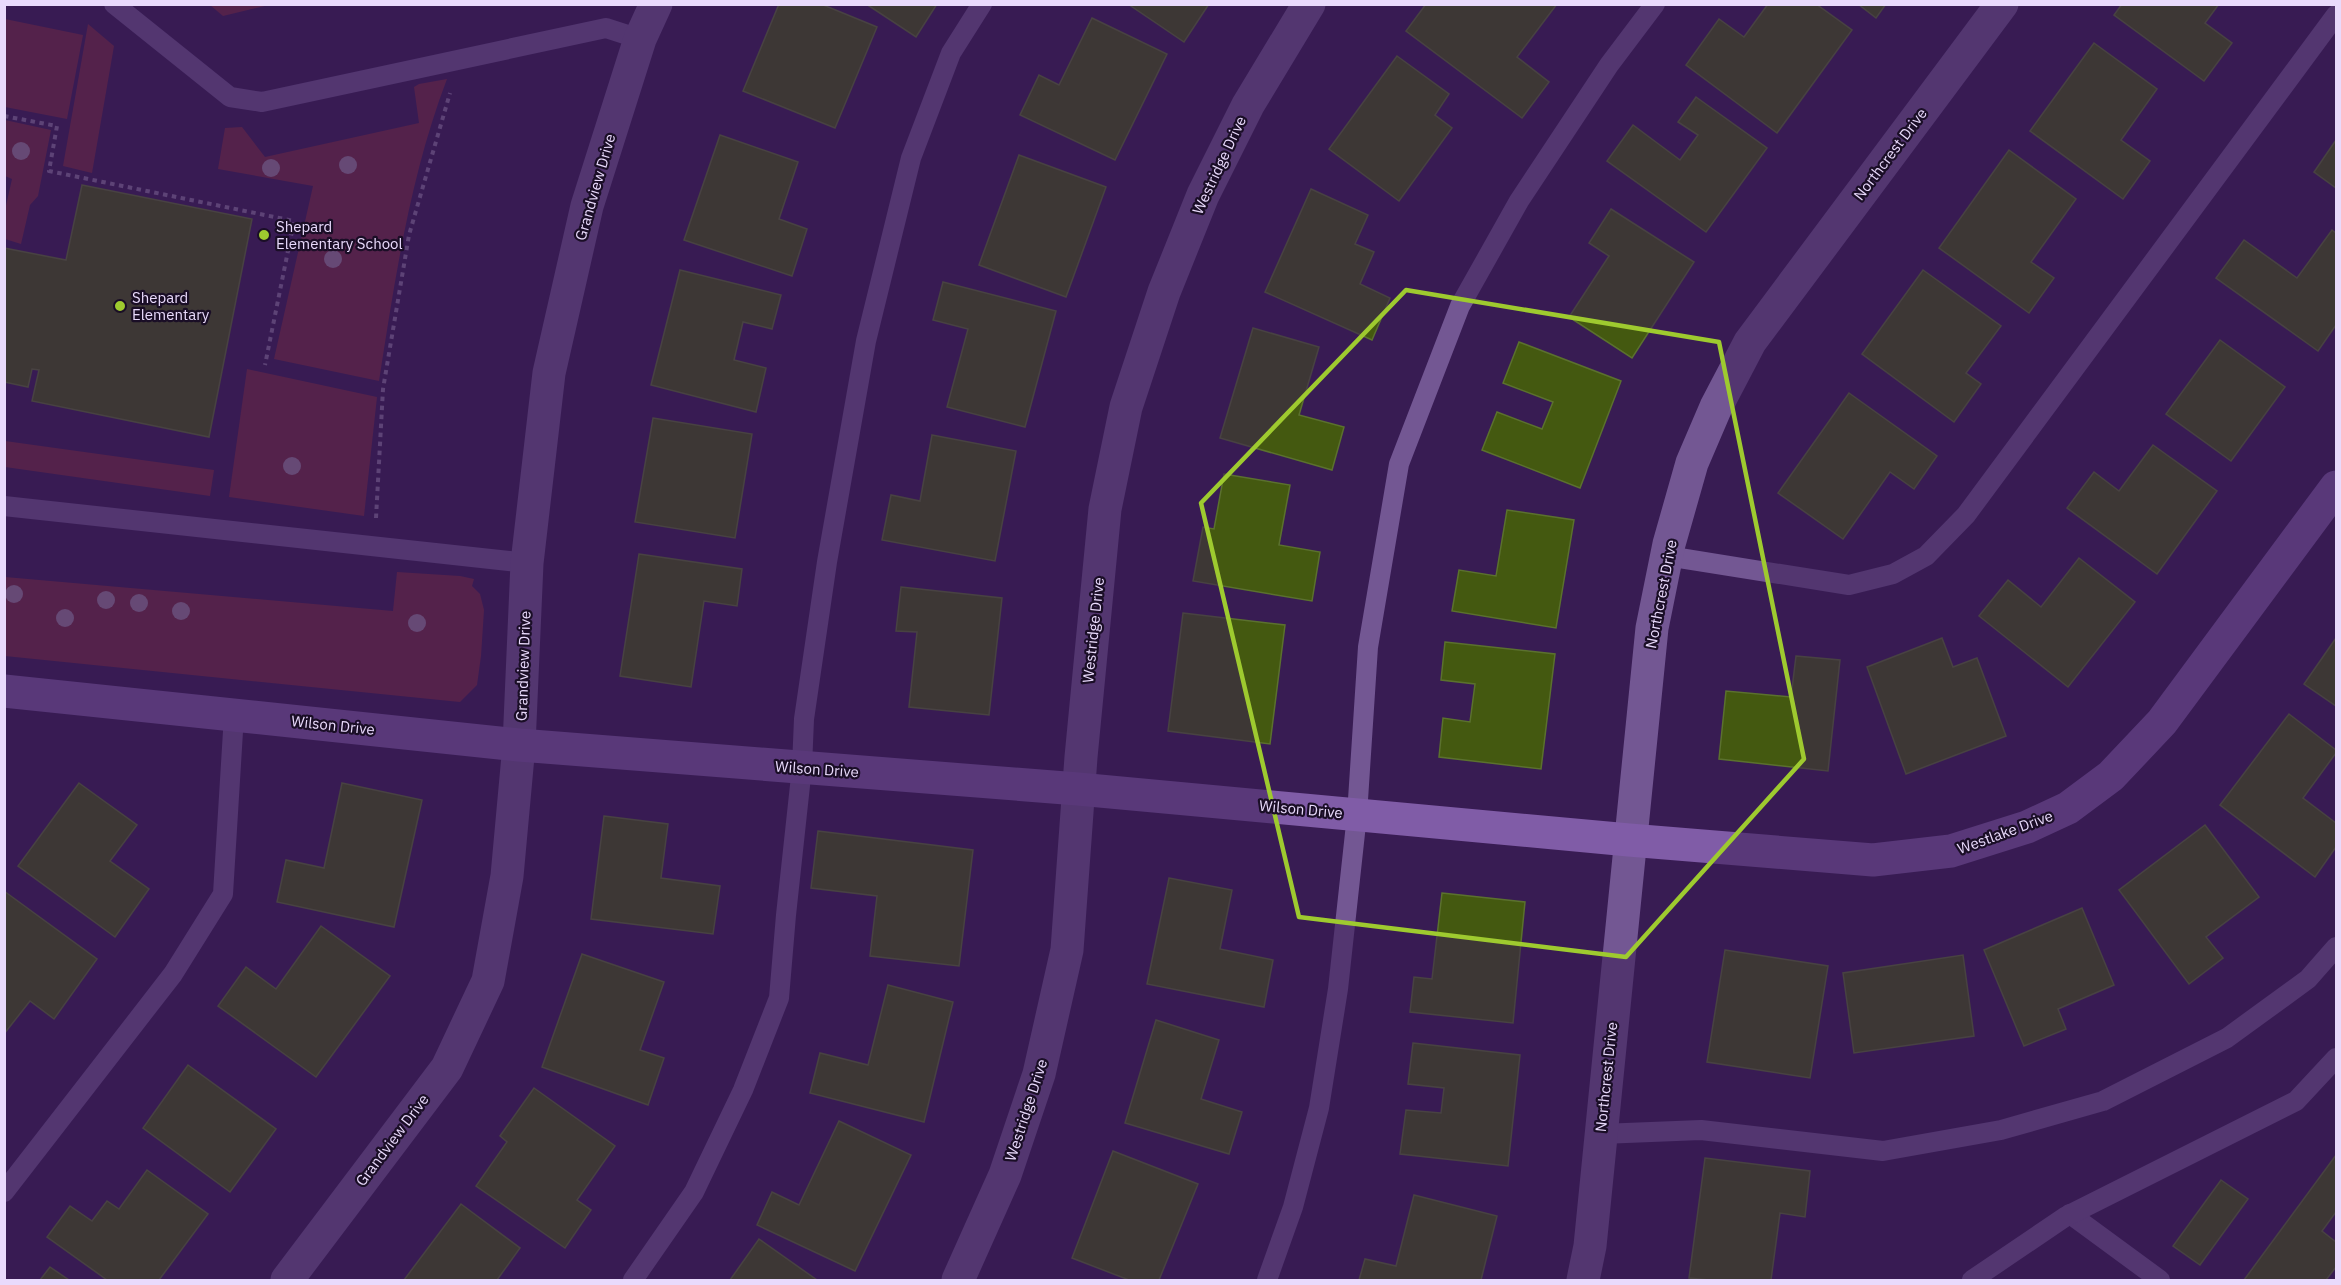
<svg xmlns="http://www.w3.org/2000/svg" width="2341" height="1285" viewBox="0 0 2341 1285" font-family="'IBM Plex Sans',sans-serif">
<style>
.green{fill:#762b41}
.building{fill:#445910;stroke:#5b712e;stroke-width:1.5}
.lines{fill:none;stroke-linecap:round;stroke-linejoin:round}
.path{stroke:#8973a0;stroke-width:4;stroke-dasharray:4.5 4.5;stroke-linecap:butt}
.lane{stroke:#735793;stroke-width:20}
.street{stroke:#735793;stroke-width:33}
.secondary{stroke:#805ca7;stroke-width:33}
.tree{fill:#9d819d}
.marked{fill:none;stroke:#9eca2f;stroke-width:4.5;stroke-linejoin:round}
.poi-dot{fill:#9eca2f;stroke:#1a0e26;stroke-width:2}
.labels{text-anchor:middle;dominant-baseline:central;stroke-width:4.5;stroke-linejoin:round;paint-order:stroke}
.street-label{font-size:15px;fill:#e9dafc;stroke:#1a0e26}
.poi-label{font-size:15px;fill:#e9dafc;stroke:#1a0e26;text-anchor:start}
</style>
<rect width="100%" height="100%" fill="#381c53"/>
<g class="green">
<polygon points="210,5 269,5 223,16"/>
<polygon points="5,19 83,35 67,119 5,107"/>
<polygon points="88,24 114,46 92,173 63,166"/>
<path d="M 447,79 C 410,176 395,279 379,381 L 274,359 L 313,186 L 218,169 L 225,128 L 242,127 L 265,157 L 419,123 L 414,87 L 419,84 Z"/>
<polygon points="5,120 51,130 38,196 30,205 21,244 5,239 5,210 12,179 5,176"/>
<polygon points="247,369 377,397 364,516 229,497"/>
<polygon points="5,441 214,470 210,496 5,467"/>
<polygon points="397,572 460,576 474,579 472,586 480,594 484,610 481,656 477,685 460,702 5,656 5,577 393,611"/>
</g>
<g class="building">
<polygon points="779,4 821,4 877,27 835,128 743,91"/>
<polygon points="866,4 937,4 916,37"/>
<polygon points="1128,4 1209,4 1184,42"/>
<polygon points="1426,4 1557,4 1517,57 1549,82 1522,118 1406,31"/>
<polygon points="1768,4 1816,4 1852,30 1777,133 1686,65 1719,19 1744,37"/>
<polygon points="1858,4 1886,4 1876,18"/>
<polygon points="2122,4 2219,4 2205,23 2232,43 2204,81 2114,15"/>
<polygon points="1092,18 1167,54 1115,160 1020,115 1039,75 1059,85"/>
<polygon points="2094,43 2157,89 2121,140 2150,161 2123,199 2030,131"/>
<polygon points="1397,56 1449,94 1435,115 1452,128 1399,201 1329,149"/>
<polygon points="1696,97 1767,148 1706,232 1607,161 1633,125 1680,160 1698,135 1678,122"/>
<polygon points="720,135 798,162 779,219 807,229 792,276 684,240"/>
<polygon points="2336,140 2336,188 2314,172"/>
<polygon points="2009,150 2076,199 2031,262 2054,278 2029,313 1939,248"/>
<polygon points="1019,155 1106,187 1066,297 979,265"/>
<polygon points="82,185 252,219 209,437 32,401 39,370 32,369 28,387 4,382 4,248 66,260"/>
<polygon points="1311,189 1368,215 1355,244 1374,252 1360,284 1390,298 1372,340 1265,292"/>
<polygon points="1611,209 1694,262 1632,358 1569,317 1609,256 1589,243"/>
<polygon points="2332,230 2336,233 2336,325 2318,351 2216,278 2244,240 2297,278"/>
<polygon points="680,270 781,295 772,329 743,322 734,360 766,368 756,412 651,385"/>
<polygon points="1923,270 2001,326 1966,373 1981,384 1954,422 1862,354"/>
<polygon points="943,282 1056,311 1025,427 947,407 968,329 933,320"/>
<polygon points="1253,328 1319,347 1299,415 1344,427 1332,470 1220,438"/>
<polygon points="2220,340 2285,387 2231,461 2166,414"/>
<polygon points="1519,342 1621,381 1580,488 1482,450 1497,412 1542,429 1553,402 1503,383"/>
<polygon points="1849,393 1937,456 1914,489 1890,472 1843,539 1778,493"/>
<polygon points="653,418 752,434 735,538 635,522"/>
<polygon points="932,435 1016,451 995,561 882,540 891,495 920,501"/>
<polygon points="2153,445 2217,491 2157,574 2067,508 2094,472 2119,491"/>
<polygon points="1224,474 1290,485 1279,545 1320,552 1312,601 1193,581 1203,527 1214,529"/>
<polygon points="1507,510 1574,520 1556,628 1452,611 1459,570 1496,576"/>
<polygon points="639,554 742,569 737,606 704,601 691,687 620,676"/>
<polygon points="2079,558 2135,602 2068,687 1979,616 2008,580 2041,607"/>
<polygon points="901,587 1002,598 989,715 909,707 917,632 896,631"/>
<polygon points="1183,613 1285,625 1270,744 1168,731"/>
<polygon points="1942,638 1953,667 1977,658 2006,736 1906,774 1867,667"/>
<polygon points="2336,638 2336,706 2304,684"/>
<polygon points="1445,642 1555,654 1541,769 1439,757 1443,718 1470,722 1475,684 1441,680"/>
<polygon points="1796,656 1840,660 1828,771 1719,759 1726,691 1791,697"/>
<polygon points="2289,714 2336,750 2336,753 2303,798 2336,823 2336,847 2315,877 2220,805"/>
<polygon points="79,783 137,825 110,861 149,889 115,937 18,866"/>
<polygon points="342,783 422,800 394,927 277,902 286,860 324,868"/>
<polygon points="604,816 668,824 661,878 720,886 713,934 591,919"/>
<polygon points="2205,825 2259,897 2206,937 2223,958 2189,984 2119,890"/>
<polygon points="818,831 973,850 959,966 870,956 877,896 811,888"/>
<polygon points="1169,878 1232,890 1220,949 1273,960 1264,1007 1147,984"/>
<polygon points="4,891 97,959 54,1019 30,1001 4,1034"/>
<polygon points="1442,893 1525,902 1513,1023 1410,1012 1414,977 1432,979"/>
<polygon points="2082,908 2114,985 2058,1009 2066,1029 2024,1046 1984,950"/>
<polygon points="321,926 390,976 316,1077 218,1006 246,967 276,989"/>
<polygon points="1725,950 1828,966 1810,1078 1707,1062"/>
<polygon points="582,954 664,982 640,1050 664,1058 648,1105 542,1067"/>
<polygon points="1963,955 1974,1036 1854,1053 1843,973"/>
<polygon points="888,985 953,1002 924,1122 810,1093 820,1053 868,1065"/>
<polygon points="1156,1020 1219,1040 1201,1099 1242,1112 1229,1154 1125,1123"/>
<polygon points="1413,1043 1520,1055 1508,1166 1400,1154 1406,1110 1441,1113 1444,1088 1408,1084"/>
<polygon points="188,1065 276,1129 230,1192 143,1128"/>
<polygon points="534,1088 615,1146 577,1200 591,1210 565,1248 476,1186 507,1142 500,1136"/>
<polygon points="839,1121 911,1155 855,1271 757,1225 772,1192 799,1205"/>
<polygon points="1113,1151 1198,1184 1159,1280 1129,1280 1072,1258"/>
<polygon points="2336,1155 2336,1212 2322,1231 2336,1242 2336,1267 2326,1280 2244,1280"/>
<polygon points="1705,1158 1810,1171 1805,1217 1780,1213 1771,1280 1709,1280 1689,1278"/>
<polygon points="147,1170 208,1214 159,1280 107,1280 47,1237 70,1206 92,1221 107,1201 119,1209"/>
<polygon points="2221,1180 2248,1199 2200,1265 2173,1246"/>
<polygon points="1414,1195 1497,1216 1481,1280 1359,1280 1365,1259 1396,1266"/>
<polygon points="461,1204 520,1248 497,1280 404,1280"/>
<polygon points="759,1239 817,1280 730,1280"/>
<polygon points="50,1267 69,1280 40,1280"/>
</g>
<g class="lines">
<g class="path">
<polyline points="4,116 57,126 49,171 294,221 265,365"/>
<polyline points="376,518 383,389 409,235 450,93"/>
</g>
<g class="lane">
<polyline points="114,4 230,97 262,102 606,28 640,39"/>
<polyline points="4,506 527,563"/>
<polyline points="1667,556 1849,585 1893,574 1926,556 1966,515 2336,15"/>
<polyline points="1601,1134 1701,1130 1883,1151 2001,1130 2103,1101 2227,1038 2308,979 2336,947"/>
<polyline points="4,1192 173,974 223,894 234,715"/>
<polyline points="2070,1214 2160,1280"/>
<polyline points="633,1280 694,1192 743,1090 779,998 786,915 802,767 804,719 827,562 866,341 911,158 951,53 982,4"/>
<polyline points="1267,1280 1293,1207 1319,1108 1338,989 1357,815 1368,647 1399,464 1460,306 1519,201 1609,65 1655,4"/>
<polyline points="1972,1280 2065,1217 2296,1101 2336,1058"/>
</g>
<g class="street">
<polyline points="287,1280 447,1068 488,981 507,876 519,745 527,563 549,373 587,206 640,39 656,4"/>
<polyline points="958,1280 1005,1175 1039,1074 1067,950 1081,757 1105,509 1126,407 1164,292 1203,195 1248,105 1309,4"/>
<polyline points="1583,1280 1590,1246 1652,628 1669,544 1692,463 1716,407 1750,342 2002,4"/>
</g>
<polyline class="secondary" points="4,691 519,745 1078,789 1629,840 1873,860 1951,851 2027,827 2068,808 2111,776 2162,722 2336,487"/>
</g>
<g class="tree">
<circle cx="21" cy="151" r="9"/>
<circle cx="348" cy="165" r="9"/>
<circle cx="271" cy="168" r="9"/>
<circle cx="333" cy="259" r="9"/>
<circle cx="292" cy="466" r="9"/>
<circle cx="14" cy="594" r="9"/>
<circle cx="106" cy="600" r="9"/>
<circle cx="139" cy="603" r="9"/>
<circle cx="181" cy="611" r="9"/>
<circle cx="65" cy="618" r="9"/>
<circle cx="417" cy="623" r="9"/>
</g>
<path d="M0 0H2341V1285H0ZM 1406,290 L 1719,342 L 1804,759 L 1626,957 L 1299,917 L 1201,503 Z" fill="#381c53" fill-opacity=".55" fill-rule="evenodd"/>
<path class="marked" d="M 1406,290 L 1719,342 L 1804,759 L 1626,957 L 1299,917 L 1201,503 Z"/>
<g class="poi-dot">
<circle cx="264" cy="235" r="6"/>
<circle cx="120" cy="306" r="6"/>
</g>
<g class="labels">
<g class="street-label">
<text transform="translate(1890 154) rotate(-53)">Northcrest Drive</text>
<text transform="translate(1219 165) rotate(-65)">Westridge Drive</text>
<text transform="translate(595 187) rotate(-74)">Grandview Drive</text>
<text transform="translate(1661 594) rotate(-79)">Northcrest Drive</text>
<text transform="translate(1093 630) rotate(-84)">Westridge Drive</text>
<text transform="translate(523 666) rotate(-88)">Grandview Drive</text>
<text transform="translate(333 725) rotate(6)">Wilson Drive</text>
<text transform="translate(817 769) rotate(4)">Wilson Drive</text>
<text transform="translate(1301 809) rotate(5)">Wilson Drive</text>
<text transform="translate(2005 832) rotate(-20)">Westlake Drive</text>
<text transform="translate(1606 1077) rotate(-84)">Northcrest Drive</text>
<text transform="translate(1026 1110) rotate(-72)">Westridge Drive</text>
<text transform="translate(392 1140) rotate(-53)">Grandview Drive</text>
</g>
<g class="poi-label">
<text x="276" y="226">Shepard<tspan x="276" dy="17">Elementary School</tspan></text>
<text x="132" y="297">Shepard<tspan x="132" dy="17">Elementary</tspan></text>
</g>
</g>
<rect width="2341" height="1285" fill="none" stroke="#e9dafc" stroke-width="12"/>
</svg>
